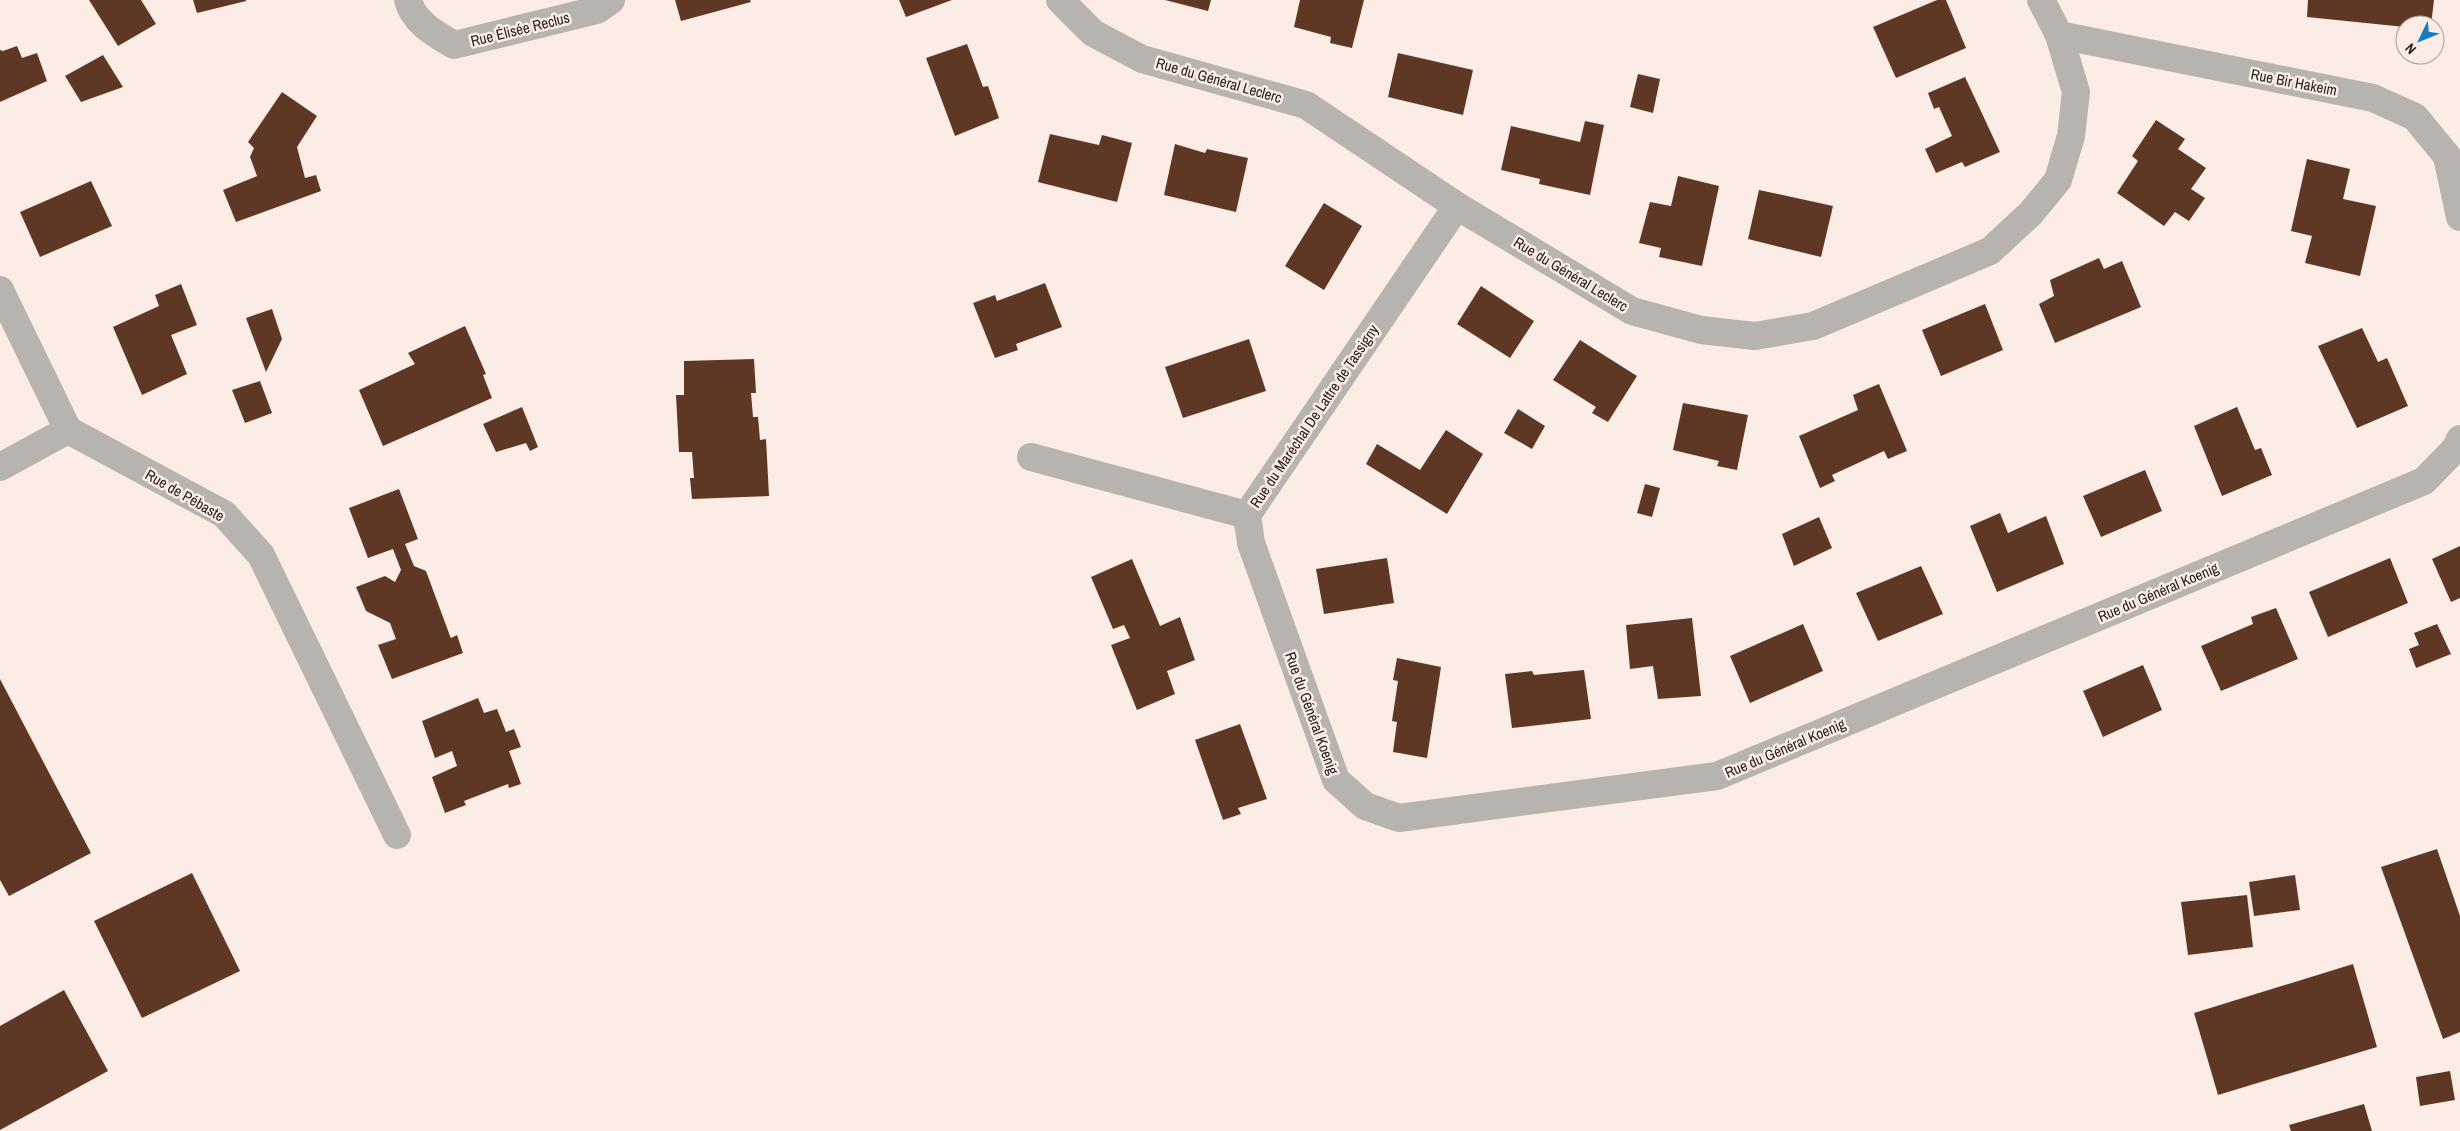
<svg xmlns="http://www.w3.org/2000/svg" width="2460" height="1131" viewBox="0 0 2460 1131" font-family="'Archivo Narrow',sans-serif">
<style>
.building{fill:#5f3825}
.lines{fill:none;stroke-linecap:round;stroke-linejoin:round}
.minor{stroke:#b7b3ae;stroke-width:28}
.labels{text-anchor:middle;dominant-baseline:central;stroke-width:5;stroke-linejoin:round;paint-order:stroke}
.street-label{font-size:15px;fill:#282320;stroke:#fbece5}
</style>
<rect width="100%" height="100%" fill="#fbece5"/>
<g class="building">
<polygon points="89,0 141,0 156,24 118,46"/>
<polygon points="193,0 246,0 246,1 197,13"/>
<polygon points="675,0 750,0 751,2 681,21"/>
<polygon points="899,0 952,0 906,17"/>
<polygon points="1165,0 1211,0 1208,11"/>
<polygon points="1300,0 1364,0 1352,48 1330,43 1331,37 1294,27"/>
<polygon points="1937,0 1946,0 1966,48 1896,78 1873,27"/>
<polygon points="2308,0 2434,0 2431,25 2405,25 2405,27 2307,17"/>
<polygon points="967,44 983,87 988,86 999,118 955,136 926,58"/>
<polygon points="17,46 22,58 37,53 47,81 0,102 0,50 3,51"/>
<polygon points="1398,53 1473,70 1463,115 1388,97"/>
<polygon points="103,55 123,87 81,102 65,76"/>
<polygon points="1638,74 1660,79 1653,113 1630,107"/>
<polygon points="1965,77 2000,152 1965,167 1962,162 1936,173 1925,149 1952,136 1939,107 1934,109 1928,93"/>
<polygon points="282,92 317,116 297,147 305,178 316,175 321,191 236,222 223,190 257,176 250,157 254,148 248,142"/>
<polygon points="2156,120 2185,139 2178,149 2206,168 2191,189 2205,198 2189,221 2175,212 2164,226 2117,193 2138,161 2132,156"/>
<polygon points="1585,121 1604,125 1590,195 1539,184 1540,179 1501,170 1511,126 1580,142"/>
<polygon points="1050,134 1099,145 1102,135 1132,143 1117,202 1038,182"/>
<polygon points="1175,144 1205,153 1207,149 1248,158 1236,212 1164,195"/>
<polygon points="2307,159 2350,169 2343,199 2376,206 2360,276 2305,263 2312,236 2291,231"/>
<polygon points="1678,176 1719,186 1702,266 1659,257 1661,248 1639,243 1650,202 1671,206"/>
<polygon points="91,181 112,226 40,257 20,212"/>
<polygon points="1759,190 1833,206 1821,257 1748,239"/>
<polygon points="1324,203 1362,226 1324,290 1285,266"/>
<polygon points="2099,258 2104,269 2122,261 2141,307 2055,343 2039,304 2054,296 2050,280"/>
<polygon points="1045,283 1062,327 1016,344 1018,350 995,358 973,303 995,295 997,301"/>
<polygon points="181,284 197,325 171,335 187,374 142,395 113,327 159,306 155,295"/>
<polygon points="1481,286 1534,321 1510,358 1457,324"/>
<polygon points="1985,304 2003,350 1941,376 1922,330"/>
<polygon points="272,309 282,339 266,372 246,318"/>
<polygon points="465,326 486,374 483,375 492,398 383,446 359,390 415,364 408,353"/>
<polygon points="2362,328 2378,362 2387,358 2408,406 2357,428 2318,346"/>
<polygon points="1249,339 1266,391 1183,418 1165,367"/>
<polygon points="1580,340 1637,376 1608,422 1592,413 1596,407 1553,380"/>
<polygon points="754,359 756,393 751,393 753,417 758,417 760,440 766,439 769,496 692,499 690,478 694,478 692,452 679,452 676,395 684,395 684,361"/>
<polygon points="260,381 272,413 245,423 232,390"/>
<polygon points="1879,384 1907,451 1888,459 1884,451 1832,475 1835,481 1820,488 1799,436 1858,410 1853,395"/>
<polygon points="1683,403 1748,415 1737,470 1717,466 1719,461 1673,450"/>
<polygon points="522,407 538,447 530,451 526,443 496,452 483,424"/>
<polygon points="2237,407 2255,450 2261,448 2272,475 2222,496 2194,426"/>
<polygon points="1518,409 1545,426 1532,449 1504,433"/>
<polygon points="1446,430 1483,454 1447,514 1366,464 1377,444 1420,470"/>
<polygon points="2145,470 2162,511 2101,537 2083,496"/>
<polygon points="1645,484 1660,488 1652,517 1637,513"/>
<polygon points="399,489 418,539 405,544 414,566 426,571 450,636 451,638 457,635 463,653 392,679 378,645 396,639 390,623 366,611 356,587 385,576 395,582 401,570 393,549 368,558 349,508"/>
<polygon points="2000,513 2008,533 2046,516 2064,564 1997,592 1970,526"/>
<polygon points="1819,517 1832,548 1794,566 1782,534"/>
<polygon points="2460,546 2460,598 2451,602 2432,559"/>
<polygon points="1387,558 1394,603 1324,614 1316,569"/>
<polygon points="2390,558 2408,603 2328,637 2309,592"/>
<polygon points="1132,559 1160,626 1180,617 1195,660 1167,671 1175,694 1137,710 1111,645 1130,638 1124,625 1113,629 1091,577"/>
<polygon points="1921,566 1943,614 1878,641 1856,593"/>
<polygon points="2276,608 2298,659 2221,691 2201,646 2253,624 2251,617"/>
<polygon points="1692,618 1701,696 1658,699 1653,666 1630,669 1626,625"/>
<polygon points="1803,624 1823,671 1750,703 1730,656"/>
<polygon points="2437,624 2451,654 2416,668 2409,649 2419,645 2414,633"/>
<polygon points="1397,658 1441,667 1427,758 1393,752 1397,722 1392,721 1398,681 1393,680"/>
<polygon points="2143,665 2162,710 2103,737 2083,691"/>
<polygon points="1584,670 1591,719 1512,728 1505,674 1532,671 1534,675"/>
<polygon points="0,679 91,853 9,896 0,880"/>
<polygon points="478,698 484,713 497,709 506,732 514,729 521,747 509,751 521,784 509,788 508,784 464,801 466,805 445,813 432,777 457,766 452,751 435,758 422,721"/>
<polygon points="1240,724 1267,799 1238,808 1241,814 1223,820 1195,740"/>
<polygon points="2437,849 2460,916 2460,1032 2443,1039 2381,867"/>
<polygon points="192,873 240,971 142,1018 94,921"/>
<polygon points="2295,875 2300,910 2254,916 2249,882"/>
<polygon points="2247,895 2253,947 2188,955 2181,902"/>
<polygon points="2353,964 2377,1047 2218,1095 2194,1013"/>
<polygon points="64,990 108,1071 0,1130 0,1026"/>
<polygon points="2450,1071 2455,1100 2420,1106 2416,1077"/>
<polygon points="2364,1104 2372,1131 2291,1131 2289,1125"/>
</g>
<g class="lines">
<g class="minor">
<path d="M 408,0 C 413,22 437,35 454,45 L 597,10 L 611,0"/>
<polyline points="1060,0 1093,33 1142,59 1306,105 1457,206 1632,311 1701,330 1755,336 1813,326 1990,251 2031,213 2058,180 2071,136 2076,92 2059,35 2041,0"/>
<polyline points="2059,35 2373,98 2415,117 2447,156 2460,217"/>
<polyline points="0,290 68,430 224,514 261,555 397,835"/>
<polyline points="1031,457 1247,515 1457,206"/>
<polyline points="0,467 68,430"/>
<polyline points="1247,515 1251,543 1336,780 1365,806 1399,818 1717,776 2424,481 2455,449 2460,439"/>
</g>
</g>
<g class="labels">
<g class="street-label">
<text transform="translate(520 29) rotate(-14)">Rue Élisée Reclus</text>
<text transform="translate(1219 80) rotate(16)">Rue du Général Leclerc</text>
<text transform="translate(2294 82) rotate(11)">Rue Bir Hakeim</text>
<text transform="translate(1571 274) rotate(31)">Rue du Général Leclerc</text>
<text transform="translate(1314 416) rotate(-56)">Rue du Maréchal De Lattre de Tassigny</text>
<text transform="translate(185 495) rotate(30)">Rue de Pébaste</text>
<text transform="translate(2158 592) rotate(-23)">Rue du Général Koenig</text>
<text transform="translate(1312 713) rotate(70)">Rue du Général Koenig</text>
<text transform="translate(1785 748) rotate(-23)">Rue du Général Koenig</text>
</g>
</g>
<g transform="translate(2420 40) rotate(227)"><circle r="24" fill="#fbece5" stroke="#a79c96"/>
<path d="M0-4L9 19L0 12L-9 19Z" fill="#197ac6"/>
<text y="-8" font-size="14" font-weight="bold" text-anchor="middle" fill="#282320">N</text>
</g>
</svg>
